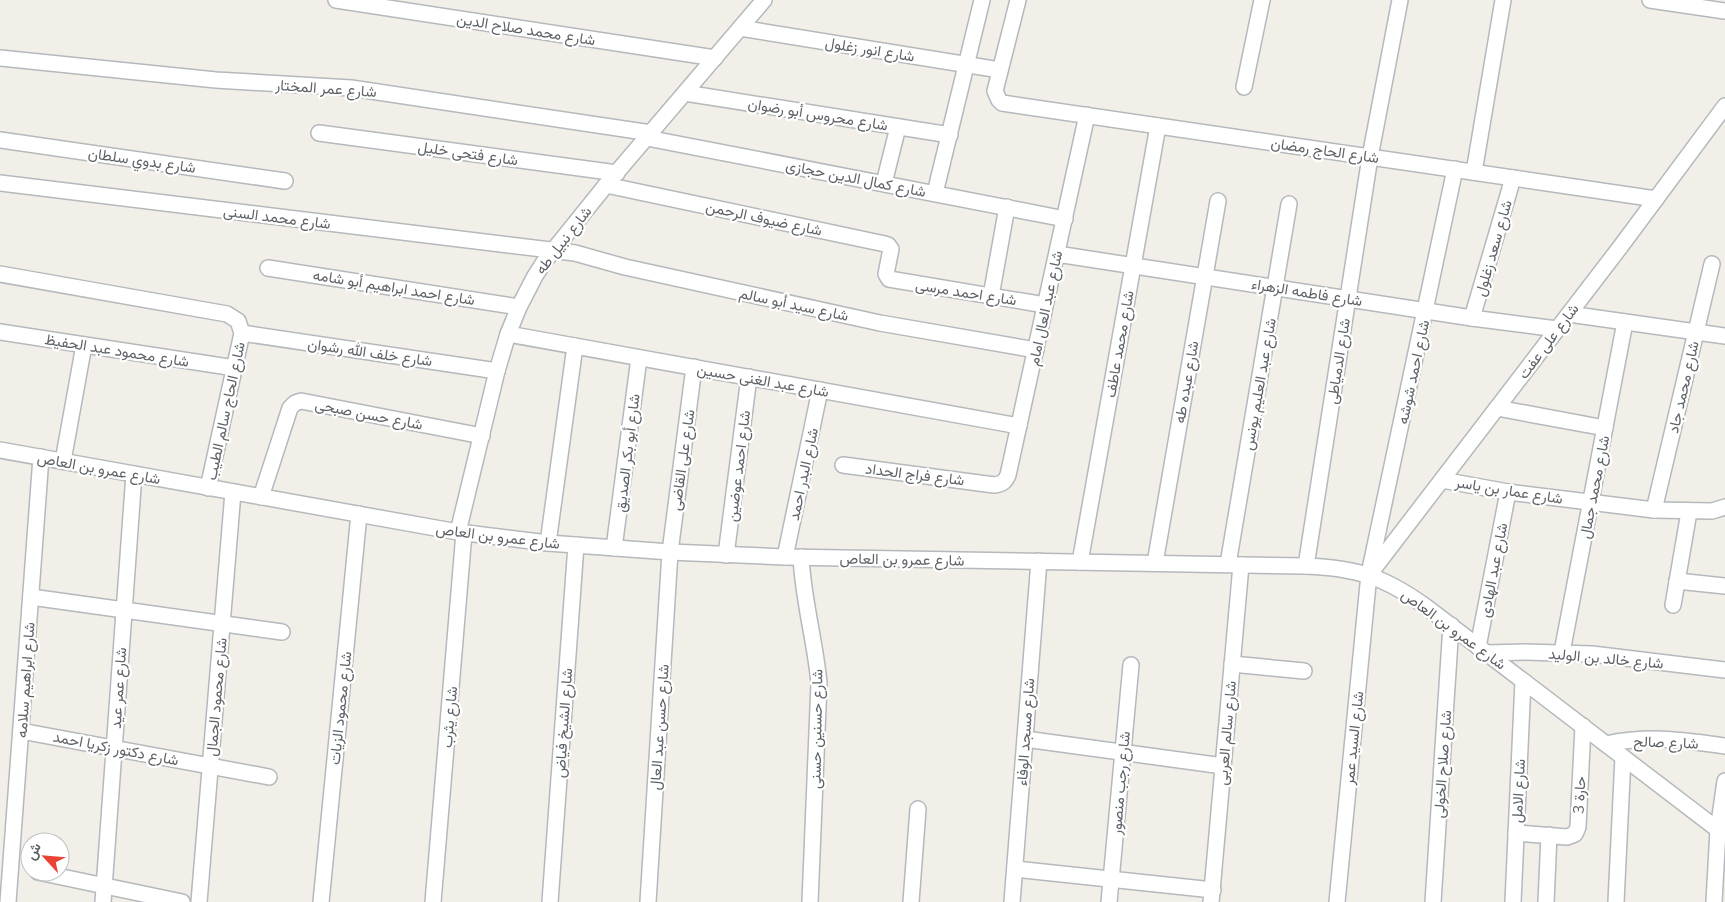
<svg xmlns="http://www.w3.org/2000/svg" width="1725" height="902" viewBox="0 0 1725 902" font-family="Mulish,Vazirmatn,sans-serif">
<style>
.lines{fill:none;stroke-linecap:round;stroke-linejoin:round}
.minor-casing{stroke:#b5b8bc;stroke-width:18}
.minor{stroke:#fff;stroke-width:15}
.labels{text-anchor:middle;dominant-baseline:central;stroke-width:4.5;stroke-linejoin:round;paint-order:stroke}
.street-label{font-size:15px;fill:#5f6368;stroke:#fff}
</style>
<rect width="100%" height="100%" fill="#f1efe8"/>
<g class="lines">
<g class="minor-casing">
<g id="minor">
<polyline points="336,0 715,58"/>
<polyline points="1018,0 995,91 999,100 1002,103 1656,199"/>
<polyline points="1650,0 1725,11"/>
<polyline points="740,28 1000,70"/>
<polyline points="0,58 216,80 351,88 651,133"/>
<polyline points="1244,87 1262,0"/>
<polyline points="685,93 950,135"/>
<polyline points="319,133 617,173"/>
<polyline points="647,138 1065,219"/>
<polyline points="0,140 285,181"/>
<polyline points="1474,172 1503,0"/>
<polyline points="0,183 575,253 625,267 880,323 1036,350"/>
<polyline points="884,183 898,127"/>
<polyline points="606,185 885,244 888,245 891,249 886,274 889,279 1045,305"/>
<polyline points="935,193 982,0"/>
<polyline points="1057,254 1472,318 1557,329"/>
<polyline points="268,268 519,307"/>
<polyline points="0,274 227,314 238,321 242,333 208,488"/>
<polyline points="991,296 1007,207"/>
<polyline points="1569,314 1725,336"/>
<polyline points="1472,318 1513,178"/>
<polyline points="0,332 235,368"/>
<polyline points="242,333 497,371"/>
<polyline points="508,334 1019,426"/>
<polyline points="1497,408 1605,428"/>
<path d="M 0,450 L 458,532 L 548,543 L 670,552 L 785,557 L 1306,566 C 1359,568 1387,578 1429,609 L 1725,835"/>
<polyline points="63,461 84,345"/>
<path d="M 843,465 L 994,485 C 1002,484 1005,482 1008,475 L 1087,115"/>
<polyline points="1442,480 1508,492 1654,510 1712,511 1725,507"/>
<polyline points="261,497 290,408 295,403 301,401 482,436"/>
<polyline points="1654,510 1712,264"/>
<polyline points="458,532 497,371 508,334 519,307 535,276 544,262 606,185 764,0"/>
<polyline points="548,543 575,346"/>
<polyline points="614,548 639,358"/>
<polyline points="726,555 749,377"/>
<polyline points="785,557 820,390"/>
<path d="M 801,557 C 803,600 815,640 819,683 L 810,902"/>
<polyline points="1080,562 1158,126"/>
<polyline points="1155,563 1218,201"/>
<polyline points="1228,564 1289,204"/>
<polyline points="1306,566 1370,157 1400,0"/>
<polyline points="1372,571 1621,246 1725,106"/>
<polyline points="1677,581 1725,586"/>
<polyline points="31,597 282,632"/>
<polyline points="1673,605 1689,512"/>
<polyline points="1478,647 1508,492"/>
<polyline points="1562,652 1625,322"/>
<polyline points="1487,653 1525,652 1592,654 1725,670"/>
<polyline points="1232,664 1304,671"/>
<polyline points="21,731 269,777"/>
<polyline points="1025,739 1223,766"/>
<path d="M 1606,744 C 1650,735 1681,740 1725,746"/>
<polyline points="1516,833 1567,837 1575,834 1578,827 1583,726"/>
<polyline points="1015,869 1213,890"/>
<polyline points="38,872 182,902"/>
<polyline points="8,902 41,457"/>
<polyline points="103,902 134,474"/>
<polyline points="199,902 233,492"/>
<polyline points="321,902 359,514"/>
<polyline points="433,902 464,533"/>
<polyline points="550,902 576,545"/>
<polyline points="648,902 670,552 694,367"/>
<polyline points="911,902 918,809"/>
<polyline points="1012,902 1039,561"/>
<polyline points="1109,902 1131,665"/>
<polyline points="1211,902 1241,565"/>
<polyline points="1337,902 1369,574 1455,169"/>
<polyline points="1433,902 1451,625"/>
<polyline points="1513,902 1523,681"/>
<polyline points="1546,902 1549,835"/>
<polyline points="1616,902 1623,757"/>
<polyline points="1714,902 1718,830 1725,781"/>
</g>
</g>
<use href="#minor" class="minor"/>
</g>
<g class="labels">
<g class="street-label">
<text transform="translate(526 29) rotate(9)">شارع محمد صلاح الدين</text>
<text transform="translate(870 49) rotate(9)">شارع انور زغلول</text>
<text transform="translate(326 88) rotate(4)">شارع عمر المختار</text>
<text transform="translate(818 114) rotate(9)">شارع محروس أبو رضوان</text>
<text transform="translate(1325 150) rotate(8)">شارع الحاج رمضان</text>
<text transform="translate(468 153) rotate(8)">شارع فتحى خليل</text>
<text transform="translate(142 160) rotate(8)">شارع بدوي سلطان</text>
<text transform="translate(856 178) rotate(11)">شارع كمال الدين حجازى</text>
<text transform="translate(277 217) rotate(7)">شارع محمد السنى</text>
<text transform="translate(764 218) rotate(12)">شارع ضيوف الرحمن</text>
<text transform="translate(563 240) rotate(-52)">شارع نبيل طه</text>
<text transform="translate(1493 248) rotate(-74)">شارع سعد زغلول</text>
<text transform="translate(394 287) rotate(9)">شارع احمد ابراهيم أبو شامه</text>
<text transform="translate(966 292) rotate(9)">شارع احمد مرسى</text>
<text transform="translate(1307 292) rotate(9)">شارع فاطمه الزهراء</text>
<text transform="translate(794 304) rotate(12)">شارع سيد أبو سالم</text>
<text transform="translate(1045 308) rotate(-78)">شارع عبد العال امام</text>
<text transform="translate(1548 341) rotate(-53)">شارع على عفت</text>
<text transform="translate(1119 344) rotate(-80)">شارع محمد عاطف</text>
<text transform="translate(117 350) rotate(9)">شارع محمود عبد الحفيظ</text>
<text transform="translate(370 352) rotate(8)">شارع خلف الله رشوان</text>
<text transform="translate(1338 361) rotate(-81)">شارع الدمياطى</text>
<text transform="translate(1413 372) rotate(-78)">شارع احمد شوشه</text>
<text transform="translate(763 380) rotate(10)">شارع عبد الغنى حسين</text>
<text transform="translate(1186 382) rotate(-80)">شارع عبده طه</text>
<text transform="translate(1259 384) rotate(-80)">شارع عبد العليم يونس</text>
<text transform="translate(1683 387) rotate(-77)">شارع محمد جاد</text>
<text transform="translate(225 411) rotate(-78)">شارع الحاج سالم الطيب</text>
<text transform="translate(369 414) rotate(11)">شارع حسن صبحى</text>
<text transform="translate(627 453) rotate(-83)">شارع أبو بكر الصديق</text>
<text transform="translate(682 460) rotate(-82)">شارع على القاضى</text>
<text transform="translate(738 466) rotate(-83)">شارع احمد عوضين</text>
<text transform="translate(99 468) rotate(10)">شارع عمرو بن العاص</text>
<text transform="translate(803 474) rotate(-78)">شارع البدر احمد</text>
<text transform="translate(915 474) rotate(7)">شارع فراج الحداد</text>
<text transform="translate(1594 487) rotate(-79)">شارع محمد جمال</text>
<text transform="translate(1509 490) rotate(9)">شارع عمار بن ياسر</text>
<text transform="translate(498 536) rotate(7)">شارع عمرو بن العاص</text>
<text transform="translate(902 559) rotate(1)">شارع عمرو بن العاص</text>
<text transform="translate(1493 570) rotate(-79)">شارع عبد الهادى</text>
<text transform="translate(1454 629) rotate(36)">شارع عمرو بن العاص</text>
<text transform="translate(1606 658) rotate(5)">شارع خالد بن الوليد</text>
<text transform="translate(25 680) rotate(-86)">شارع ابراهيم سلامه</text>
<text transform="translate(118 688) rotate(-86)">شارع عمر عيد</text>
<text transform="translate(216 697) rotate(-85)">شارع محمود الجمال</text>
<text transform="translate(340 708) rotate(-84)">شارع محمود الزيات</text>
<text transform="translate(449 717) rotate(-85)">شارع يثرب</text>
<text transform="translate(563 723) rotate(-86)">شارع الشيخ فياض</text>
<text transform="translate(659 727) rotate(-86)">شارع حسن عبد العال</text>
<text transform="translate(816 729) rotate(-89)">شارع حسنين حسنى</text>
<text transform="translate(1025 732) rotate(-86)">شارع مسجد الوفاء</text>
<text transform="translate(1226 733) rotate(-85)">شارع سالم العربى</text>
<text transform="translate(1353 738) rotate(-84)">شارع السيد عمر</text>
<text transform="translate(1666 742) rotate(2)">شارع صالح</text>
<text transform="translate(116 748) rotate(11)">شارع دكتور زكريا احمد</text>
<text transform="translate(1442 764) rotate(-86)">شارع صلاح الخولى</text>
<text transform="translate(1120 783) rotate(-85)">شارع رجب منصور</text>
<text transform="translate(1518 791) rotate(-87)">شارع الامل</text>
<text transform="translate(1579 795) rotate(-87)">حارة 3</text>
</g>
</g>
<g transform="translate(45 857) rotate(296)"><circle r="24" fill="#ffffff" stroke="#bfc1c3"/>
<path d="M0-4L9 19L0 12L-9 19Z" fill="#ea4335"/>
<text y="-8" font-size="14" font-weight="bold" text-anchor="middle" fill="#5f6368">ش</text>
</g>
</svg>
